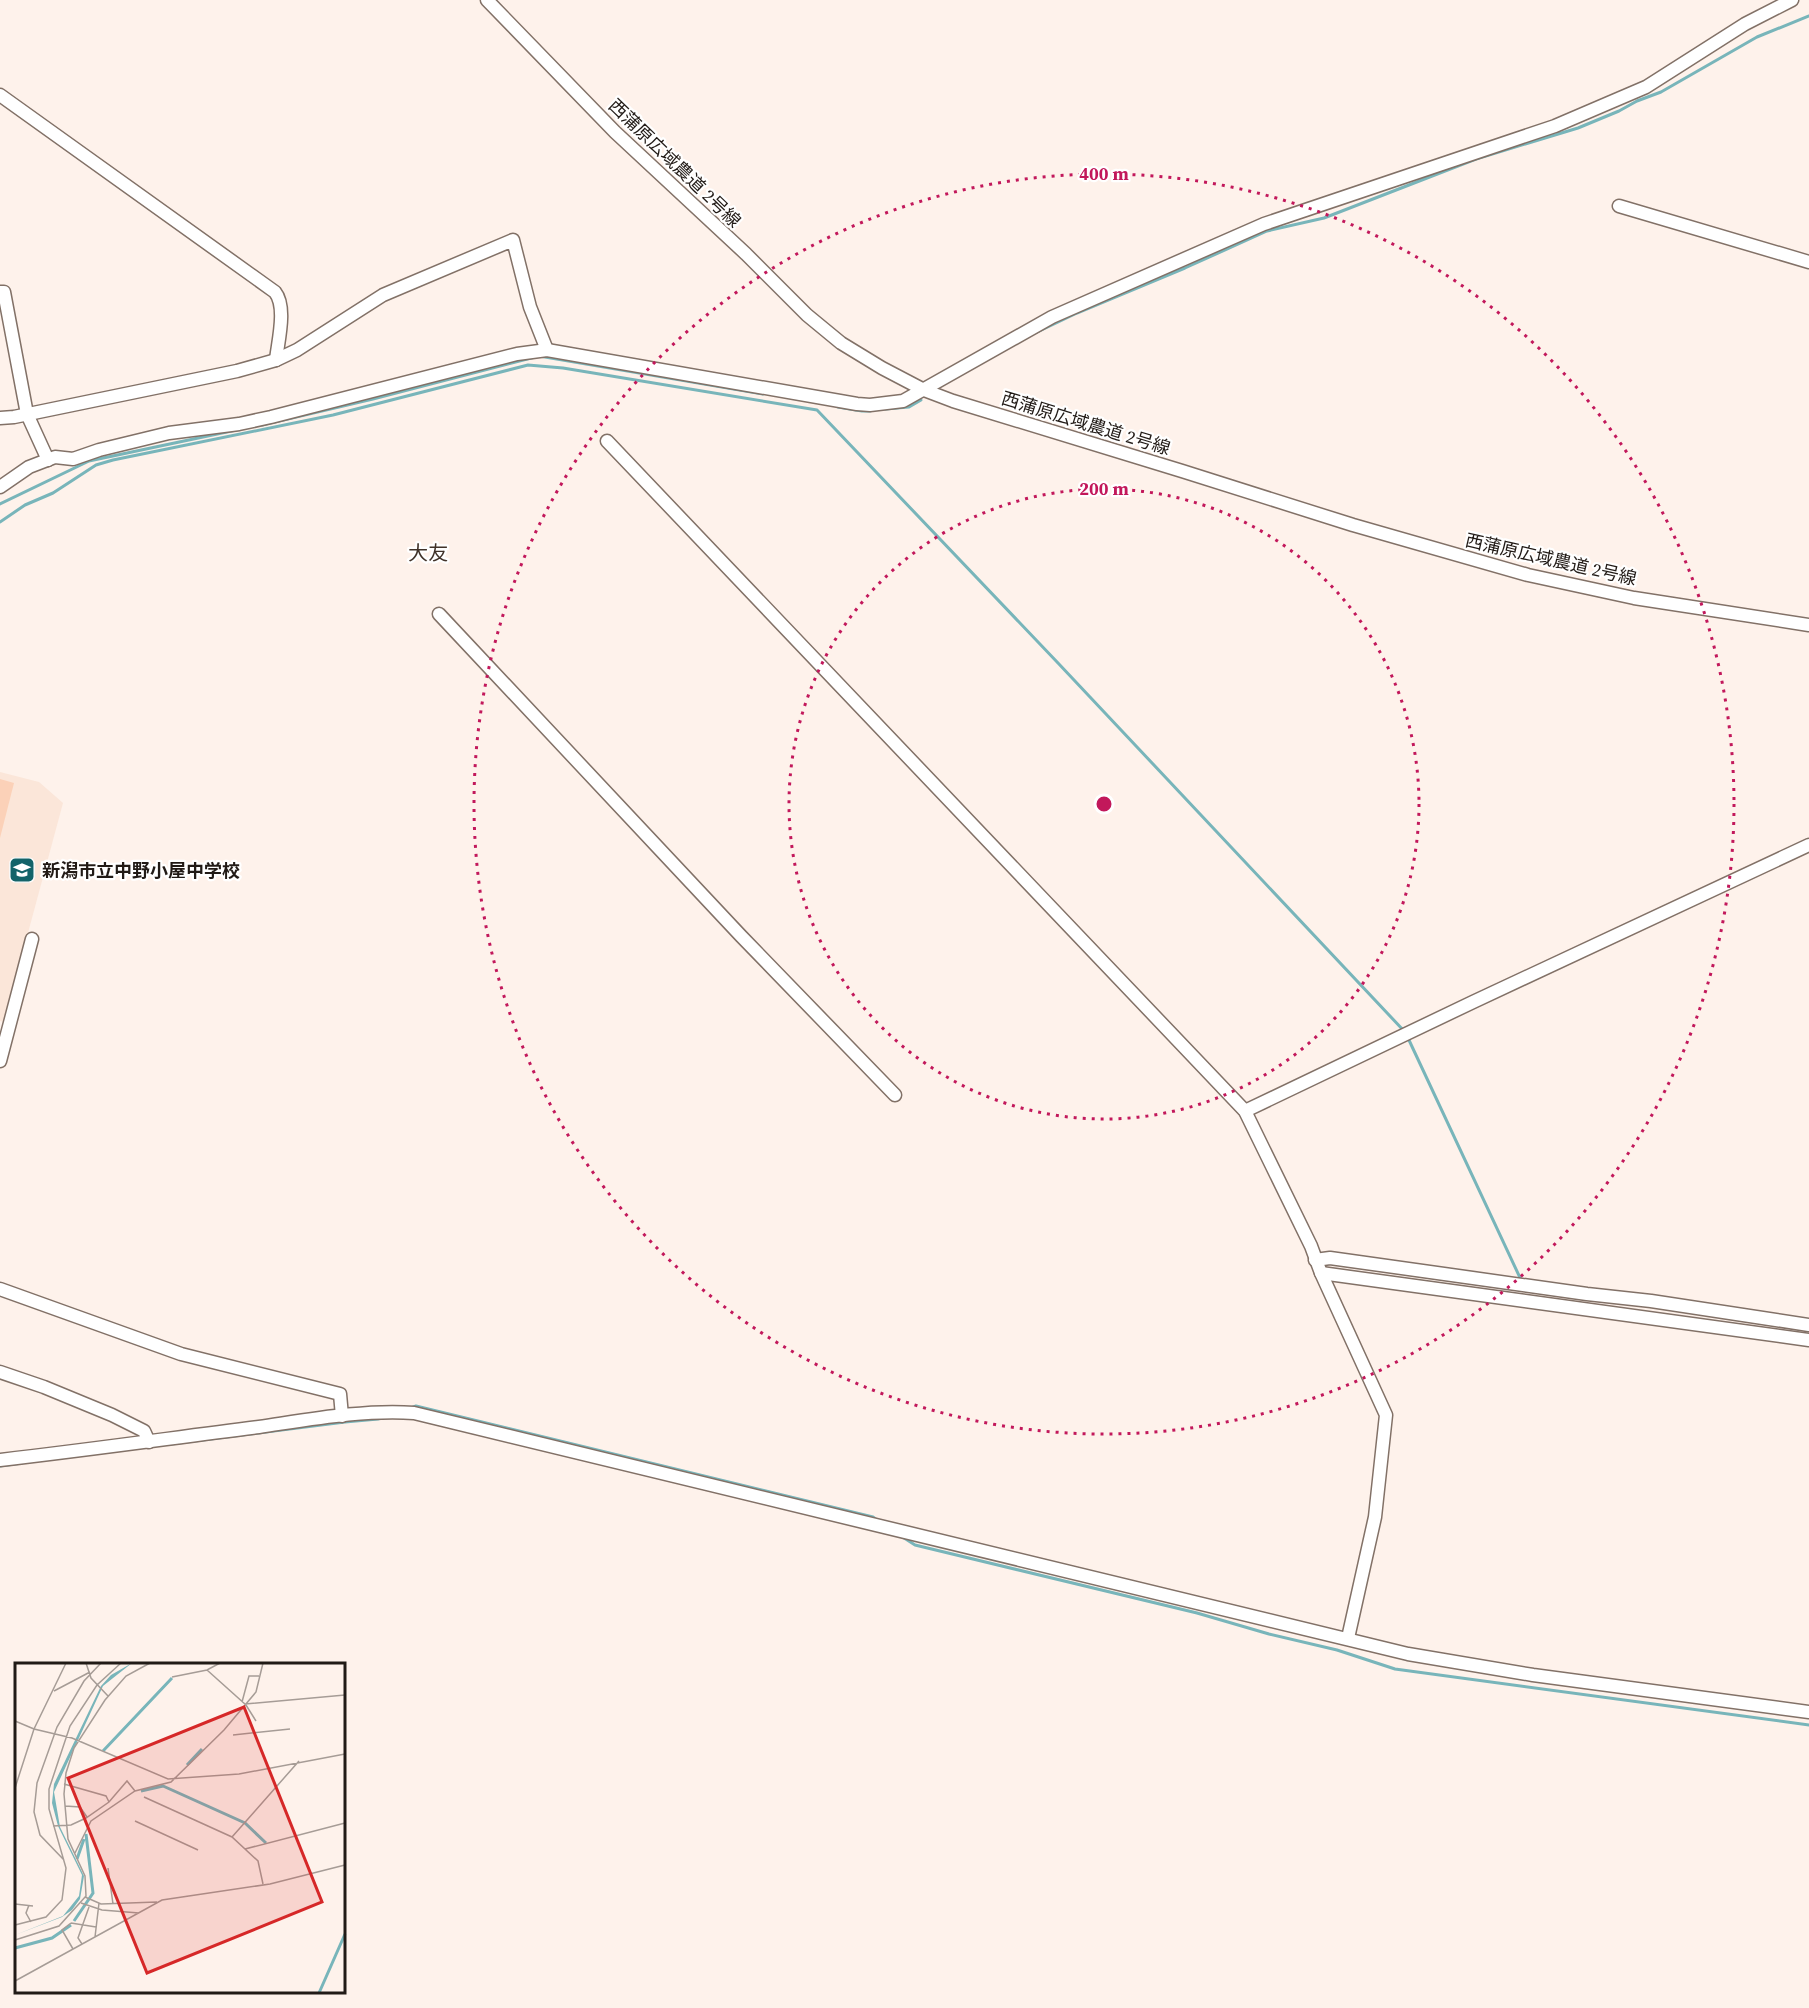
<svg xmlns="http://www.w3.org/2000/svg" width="1809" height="2008" viewBox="0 0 1809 2008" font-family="'Source Serif 4','Noto Sans JP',serif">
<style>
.built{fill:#fbe6d9}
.park{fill:#fbd1b8}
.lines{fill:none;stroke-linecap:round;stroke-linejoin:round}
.stream{stroke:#78b5ba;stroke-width:3}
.minor-casing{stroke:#827167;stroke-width:15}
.minor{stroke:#fff;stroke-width:12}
.ring{fill:none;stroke:#c2185b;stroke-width:3;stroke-dasharray:3 6}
.labels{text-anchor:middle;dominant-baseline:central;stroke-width:4.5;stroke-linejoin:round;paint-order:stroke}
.street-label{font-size:18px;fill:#211a16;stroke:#fff}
.poi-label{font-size:18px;font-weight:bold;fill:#211a16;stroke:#fff;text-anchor:start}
.neighbourhood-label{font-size:20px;fill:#403229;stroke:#fff}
.inset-river{fill:none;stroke:#78b5ba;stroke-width:3}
.inset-road{fill:none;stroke:#a69c96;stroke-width:1.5}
.view{fill:#d62828;fill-opacity:0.15;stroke:#d62828;stroke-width:3}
.inset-edge{fill:none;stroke:#211a16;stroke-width:3}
.centre{fill:#c2185b;stroke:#fff;stroke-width:3}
.ring-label{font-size:18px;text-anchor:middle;font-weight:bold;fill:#c2185b;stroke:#fff;stroke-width:4.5;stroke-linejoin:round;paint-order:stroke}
</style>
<rect width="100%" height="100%" fill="#fef2eb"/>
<polygon class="built" points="0,772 39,782 63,803 4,1022 0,1021"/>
<polygon class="park" points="0,779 14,783 0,838"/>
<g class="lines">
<g class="stream">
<polyline points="1033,334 1077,313 1185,268 1267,231 1324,218 1476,159 1578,128 1619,111 1637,101 1661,92 1757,37 1809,16"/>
<polyline points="838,407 862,411 870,411"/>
<polyline points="885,409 909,407 921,400"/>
<polyline points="262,425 373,399 539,356 763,394"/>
<polyline points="0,504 89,461 241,429"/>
<polyline points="0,522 25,505 53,493 96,465 113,460 333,415 528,365 563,368 817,410 1058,663 1405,1032"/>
<polyline points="1408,1038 1522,1282"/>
<polyline points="411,1408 416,1406 873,1517 878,1521"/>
<polyline points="171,1444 345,1422 378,1419 385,1417"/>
<polyline points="0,1466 22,1463"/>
<polyline points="901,1536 915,1545 1197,1613 1269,1634 1337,1650 1395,1669 1809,1725"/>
</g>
<g class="minor-casing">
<g id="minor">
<polyline points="487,0 615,132 746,254 807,315 841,343 882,368 924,390 953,401 1182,471 1353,525 1528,575 1634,598 1809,625"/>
<path d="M 0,95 L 275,292 C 287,307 278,341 276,360"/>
<polyline points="1619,206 1809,262"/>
<polyline points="0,292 4,292 27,414 48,460"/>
<polyline points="0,418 14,417 237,371 276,360 297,350 383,295 513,240 530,307 547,350"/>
<polyline points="607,441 1245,1111 1311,1246 1321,1273 1386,1415 1375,1517 1348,1638"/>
<polyline points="0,487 29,467 55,457 73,459 99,450 169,433 239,424 271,417 517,354 547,350 857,404 870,405 903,401 1052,317 1264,224 1555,126 1646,87 1745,24 1792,0"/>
<polyline points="439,614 741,936 895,1095"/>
<polyline points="0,1061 32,939"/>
<polyline points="1245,1111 1473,1002 1809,845"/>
<polyline points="1315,1260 1330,1258 1587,1294 1651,1301 1809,1325"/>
<polyline points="1321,1273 1809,1340"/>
<polyline points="0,1289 181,1354 340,1394 342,1416"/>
<polyline points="0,1372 44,1387 112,1415 144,1431 149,1442"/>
<path d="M 0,1460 C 87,1450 172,1438 259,1427 C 307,1420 366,1409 414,1413 L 1408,1654 L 1533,1675 L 1809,1712"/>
</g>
</g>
<use href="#minor" class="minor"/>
</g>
<g class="ring">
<circle cx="1104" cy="804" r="315"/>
<circle cx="1104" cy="804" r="630"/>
</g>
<defs>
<g id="school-square" transform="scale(1.35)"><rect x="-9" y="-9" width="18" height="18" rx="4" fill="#136369" stroke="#fff"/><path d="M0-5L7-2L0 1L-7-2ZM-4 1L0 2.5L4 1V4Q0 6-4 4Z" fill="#fff"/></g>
</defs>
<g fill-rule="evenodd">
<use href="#school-square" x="22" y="870"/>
</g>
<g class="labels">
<g class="street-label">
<text transform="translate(675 163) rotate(44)">西蒲原広域農道 2号線</text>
<text transform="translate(1086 423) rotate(17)">西蒲原広域農道 2号線</text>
<text transform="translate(1551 559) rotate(13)">西蒲原広域農道 2号線</text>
</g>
<g class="poi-label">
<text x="42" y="870">新潟市立中野小屋中学校</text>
</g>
<g class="neighbourhood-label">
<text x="428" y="553">大友</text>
</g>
</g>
<g transform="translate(15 1663)">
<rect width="330" height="330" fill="#fef2eb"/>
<path d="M 117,0 L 88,23 L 39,129 L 45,164 L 69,213 L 65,236 L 57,247 L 47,254 L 0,272 L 48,253 L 64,233 L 67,212 L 43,163 L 37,140 L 39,121 L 86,23 L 96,12 Z" fill="#78b5ba"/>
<path class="inset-river" d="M 88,88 L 157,15M 172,102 L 187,86M 126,128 L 148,123 L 230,160 L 251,180M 62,196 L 69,176M 59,258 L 78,230 L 71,171M 0,285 L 37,275 L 56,262M 304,330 L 330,271"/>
<path class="inset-road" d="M 71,0 L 76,15 L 93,33M 192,7 L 231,42 L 241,58M 157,14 L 192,7 L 205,0M 39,28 L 75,9M 227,39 L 234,13 L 244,13M 230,41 L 330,32M 0,58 L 19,66 L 57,75 L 153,116 L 224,111 L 330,91M 218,72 L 275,66M 49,121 L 91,133 L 94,139M 0,125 L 19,66 L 51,0M 129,134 L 217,174 L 243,198 L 248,221M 50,143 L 65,144 L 72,154M 120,158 L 183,187M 38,163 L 56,162 L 71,155 L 94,139 L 112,118 L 120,128M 217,174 L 284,98M 230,186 L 330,160M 60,190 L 76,158 L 120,128 L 156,119 L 209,67 L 241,29 L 248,0M 49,197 L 25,172 L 19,149 L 22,120 L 42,64 L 69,18 L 86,0M 93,205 L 98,241M 70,234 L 86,241 L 142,239M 66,240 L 87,247 L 124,250M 0,241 L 18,243M 14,242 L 11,250 L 16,259M 56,260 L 47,267 L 58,286M 56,260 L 81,264M 0,262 L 31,254 L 47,237 L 51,205 L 34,146 L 34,126 L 55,63 L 82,22 L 106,0M 80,274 L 84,240M 0,277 L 44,263 L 71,233 L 70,213 L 53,176 L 49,131 L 51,110 L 59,85 L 90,37 L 111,13 L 135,0M 67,281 L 63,275 L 74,244M 0,318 L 147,237 L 255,221 L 330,202"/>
<path class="view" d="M 229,44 L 307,239 L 132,310 L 53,115 Z"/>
<rect width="330" height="330" class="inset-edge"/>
</g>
<circle cx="1104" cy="804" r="9" class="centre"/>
<g class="ring-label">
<text x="1104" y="180">400 m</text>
<text x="1104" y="495">200 m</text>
</g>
</svg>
